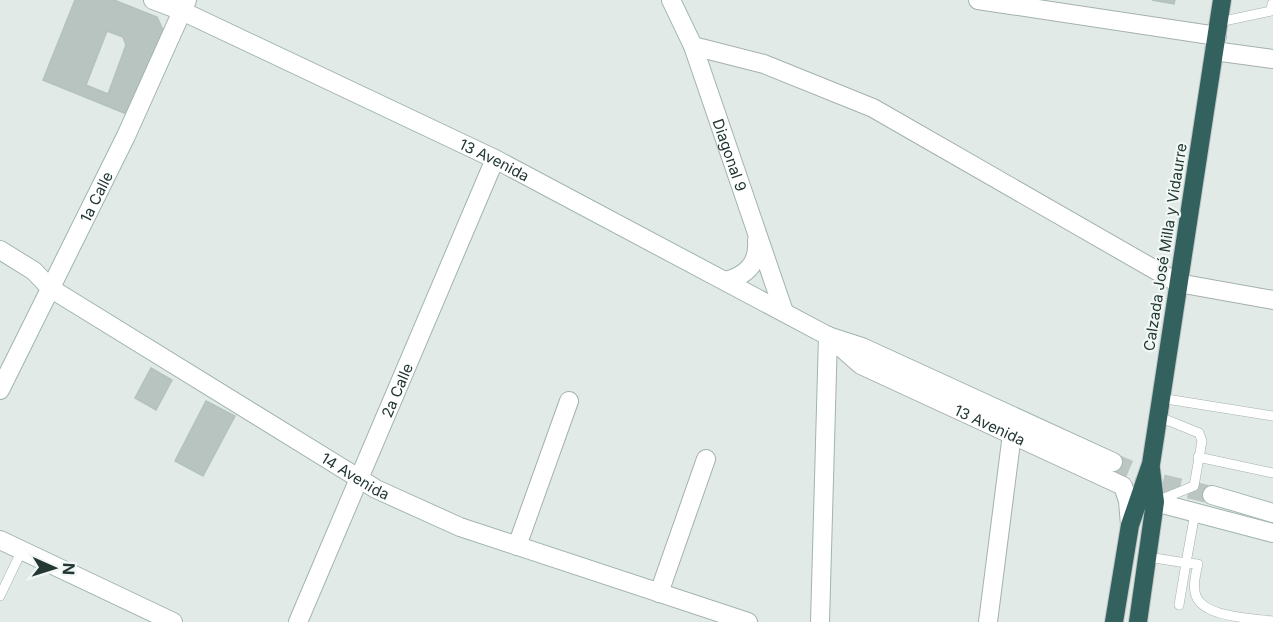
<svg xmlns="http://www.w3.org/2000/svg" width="1273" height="622" viewBox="0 0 1273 622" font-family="Inter,sans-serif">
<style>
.building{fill:#b7c4c0;stroke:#b4c2be;stroke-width:1.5;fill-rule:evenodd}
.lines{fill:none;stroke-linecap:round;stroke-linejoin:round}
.secondary-tunnel{stroke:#bbc6c3;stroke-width:18;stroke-dasharray:18 9;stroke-linecap:butt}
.lane-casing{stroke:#a4b1ae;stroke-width:10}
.street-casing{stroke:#a4b1ae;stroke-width:20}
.secondary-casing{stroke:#a1b4af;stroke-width:20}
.highway-casing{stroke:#c1c7c6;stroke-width:20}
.lane{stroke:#fff;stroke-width:9}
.street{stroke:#fff;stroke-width:18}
.secondary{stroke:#fff;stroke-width:18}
.highway{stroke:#33615d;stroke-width:18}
.labels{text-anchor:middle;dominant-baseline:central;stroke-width:4.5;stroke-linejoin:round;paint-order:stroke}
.street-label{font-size:15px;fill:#233835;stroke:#f1f7f4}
</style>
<rect width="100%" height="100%" fill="#e1eae7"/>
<g class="building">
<path d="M 75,0 L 114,0 L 157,17 L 163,30 L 129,115 L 43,80 ZM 107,31 L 123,37 L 126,45 L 108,94 L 86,85 Z"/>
<polygon points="1152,0 1175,0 1174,4"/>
<polygon points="151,368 172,380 156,410 135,398"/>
<polygon points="206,401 235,416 203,476 175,461"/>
</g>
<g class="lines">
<polyline class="secondary-tunnel" points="1113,462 1161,483 1212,495"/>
<g class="lane-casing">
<g id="lane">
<polyline points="1219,22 1271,11 1272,4"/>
<polyline points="1160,398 1273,416"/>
<polyline points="1198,457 1273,473"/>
<polyline points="1157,501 1194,486 1202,441 1199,433 1157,416"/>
<path d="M 1195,513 L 1186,563 L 1198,564 C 1196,573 1193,583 1195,592 C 1199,618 1252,618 1273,621"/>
<polyline points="1148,557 1186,563 1179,605"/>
<polyline points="0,596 22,550"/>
</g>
</g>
<g class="street-casing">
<g id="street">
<polyline points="153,0 182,11"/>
<polyline points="978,0 1217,36"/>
<polyline points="693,46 764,64 873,108 1178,283 1273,300"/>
<polyline points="1214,51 1273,59"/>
<path id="s1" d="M 828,336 L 861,365 L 1123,486 L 1128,501 L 1130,525"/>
<polyline points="517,546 569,401"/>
<polyline points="659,593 706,459"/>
<polyline points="988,622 1012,434"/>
</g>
</g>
<g class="secondary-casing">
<g id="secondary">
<path id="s2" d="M 671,0 L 693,46 L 784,312"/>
<path id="s3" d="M 182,11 L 495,159 L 828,336 L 862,347 L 1113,462"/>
<path id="s4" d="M 0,250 L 34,271 L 50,288 L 376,489 L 460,527 L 748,622"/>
<path d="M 726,281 C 747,275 759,263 757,240"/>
<path id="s5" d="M 0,390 L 126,136 L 187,0"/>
<polyline points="1212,495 1273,513"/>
<polyline points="1155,502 1273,533"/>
<polyline points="0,540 173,622"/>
<path id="s6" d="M 298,622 L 495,159"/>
<polyline points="820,622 828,336"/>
</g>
</g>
<g class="highway-casing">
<g id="highway">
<polyline points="1114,622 1130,525 1151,464 1222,0"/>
<polyline points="1138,622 1155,502 1151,469"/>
</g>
</g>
<use href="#lane" class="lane"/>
<use href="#street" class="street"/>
<use href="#secondary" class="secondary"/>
<use href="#highway" class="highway"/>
</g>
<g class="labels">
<g class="street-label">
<text stroke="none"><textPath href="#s2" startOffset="166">Diagonal 9</textPath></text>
<text stroke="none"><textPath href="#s3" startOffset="346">13 Avenida</textPath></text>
<text stroke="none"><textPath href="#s5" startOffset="216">1a Calle</textPath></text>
<text transform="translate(1165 247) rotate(-81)">Calzada José Milla y Vidaurre</text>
<text stroke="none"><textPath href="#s6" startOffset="252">2a Calle</textPath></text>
<text stroke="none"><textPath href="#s1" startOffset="186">13 Avenida</textPath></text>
<text stroke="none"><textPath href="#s4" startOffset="422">14 Avenida</textPath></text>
</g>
</g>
<g transform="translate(54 568) rotate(93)" stroke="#f1f7f4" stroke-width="4.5" paint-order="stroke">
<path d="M0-4.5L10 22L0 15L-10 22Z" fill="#233835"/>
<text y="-9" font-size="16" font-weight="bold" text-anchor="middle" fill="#233835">N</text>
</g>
</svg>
